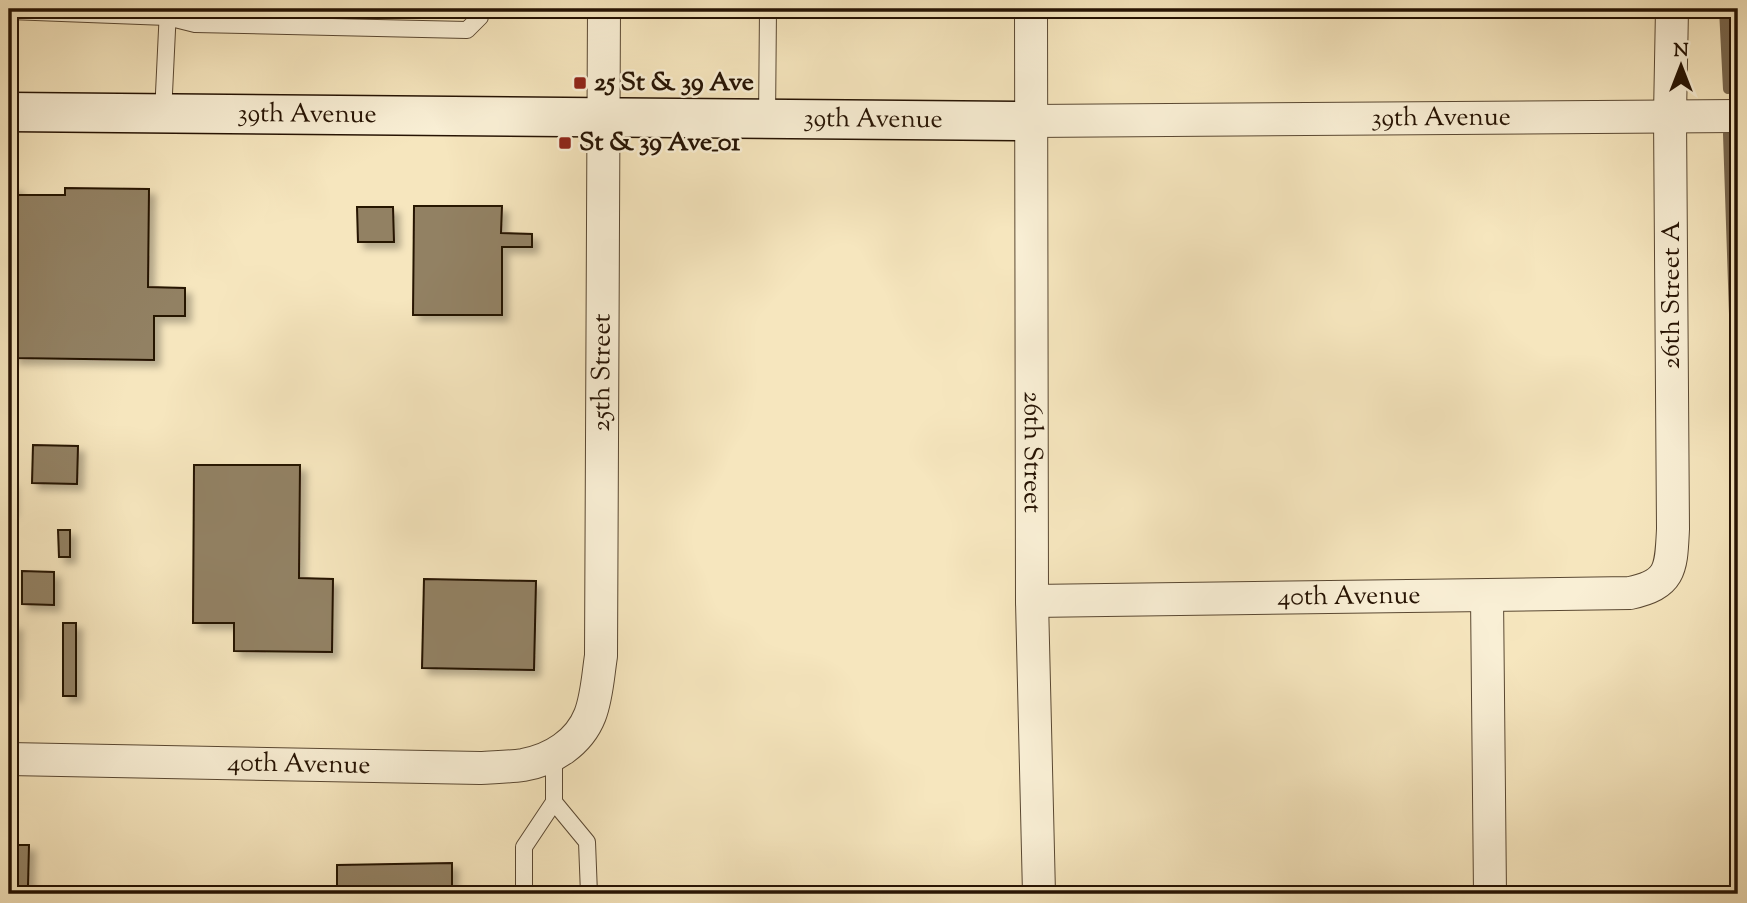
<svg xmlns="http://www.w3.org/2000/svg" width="1747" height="903" viewBox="0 0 1747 903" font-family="'Sorts Mill Goudy',serif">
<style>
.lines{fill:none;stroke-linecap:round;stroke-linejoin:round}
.stream{stroke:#78664d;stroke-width:10}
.building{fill:#928164;stroke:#261303;stroke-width:2;filter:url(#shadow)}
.lane-casing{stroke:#5a4832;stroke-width:18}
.street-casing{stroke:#5a4832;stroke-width:34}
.secondary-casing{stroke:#261303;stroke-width:41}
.lane{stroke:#f9efd5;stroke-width:16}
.street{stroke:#f9efd5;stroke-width:32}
.secondary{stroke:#f9efd5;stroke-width:38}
.poi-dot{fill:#8f2418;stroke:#f9efd5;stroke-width:2.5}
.labels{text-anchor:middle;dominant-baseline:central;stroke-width:5;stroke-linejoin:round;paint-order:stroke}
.poi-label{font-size:26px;font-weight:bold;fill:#261303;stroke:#f9efd5;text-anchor:start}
.street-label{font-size:26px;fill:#261303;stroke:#f9efd5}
</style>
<defs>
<filter id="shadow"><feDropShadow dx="6" dy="6" stdDeviation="3.5" flood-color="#0004"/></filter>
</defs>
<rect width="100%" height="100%" fill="#f6e6be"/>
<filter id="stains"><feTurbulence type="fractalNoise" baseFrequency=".00286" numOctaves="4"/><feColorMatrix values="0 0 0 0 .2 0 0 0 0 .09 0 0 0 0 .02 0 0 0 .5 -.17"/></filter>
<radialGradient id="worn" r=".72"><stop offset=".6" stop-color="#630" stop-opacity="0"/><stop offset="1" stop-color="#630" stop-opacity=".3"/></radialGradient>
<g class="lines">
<g class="stream">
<polyline points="1724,9 1728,89"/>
<polyline points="1728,134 1738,434"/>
</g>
</g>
<g class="building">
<polygon points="9,187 17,187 17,195 65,195 65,188 149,189 148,287 185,288 185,316 154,316 154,360 13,358 13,335 9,335"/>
<polygon points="414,206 502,206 501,233 532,234 532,247 502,247 502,315 413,315"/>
<polygon points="357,207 393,207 394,242 358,242"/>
<polygon points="33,445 78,446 77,484 32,483"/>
<polygon points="194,465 300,465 299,578 333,579 332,652 234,651 234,623 193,623"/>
<rect x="9" y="482" width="2" height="28"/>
<polygon points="58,530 70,530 70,557 59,557"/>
<polygon points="22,571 54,572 54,605 22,604"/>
<polygon points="424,579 536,581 534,670 422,668"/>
<rect x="63" y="623" width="13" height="73"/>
<polygon points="9,624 16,624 15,695 9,695"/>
<polygon points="9,845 29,845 28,886 46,886 46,894 9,894"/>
<polygon points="452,863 452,894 337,894 337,865"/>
</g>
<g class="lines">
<g class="lane-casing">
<g id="lane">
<polyline points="9,11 167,17 195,24 467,30 480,17 481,9"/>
<polyline points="163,114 168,9"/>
<polyline points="767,120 768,9"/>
<polyline points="554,802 587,842 589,894"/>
<polyline points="524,894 524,847 554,802 554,755"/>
</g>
</g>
<g class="street-casing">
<g id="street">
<path id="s1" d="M 1031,9 L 1032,601 L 1039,894"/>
<path id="s2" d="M 1031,121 L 1738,116"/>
<polyline points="1487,596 1490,894"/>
<path id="s3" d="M 1032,601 L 1630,593 C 1672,584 1671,568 1673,529 L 1670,115 L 1672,9"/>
<path id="s4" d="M 9,759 L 480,768 C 494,767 509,767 523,765 C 552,760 579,743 590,715 C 597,697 598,675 601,656 L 604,9"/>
</g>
</g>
<g class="secondary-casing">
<g id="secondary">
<path id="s5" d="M 9,112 L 1031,121"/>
</g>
</g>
<use href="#lane" class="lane"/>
<use href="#street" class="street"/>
<use href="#secondary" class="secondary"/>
</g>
<g class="poi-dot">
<rect x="573" y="76" width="14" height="14" rx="3.5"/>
<rect x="558" y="136" width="14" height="14" rx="3.5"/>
</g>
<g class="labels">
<g class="poi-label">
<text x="594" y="83">25 St &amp; 39 Ave</text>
<text x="579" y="143">St &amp; 39 Ave_01</text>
</g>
<g class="street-label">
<text stroke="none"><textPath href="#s5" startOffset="298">39th Avenue</textPath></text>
<text stroke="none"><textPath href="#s2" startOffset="410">39th Avenue</textPath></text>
<text stroke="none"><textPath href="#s5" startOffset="864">39th Avenue</textPath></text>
<text transform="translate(1672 295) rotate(-90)">26th Street A</text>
<text stroke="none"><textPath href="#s4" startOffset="945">25th Street</textPath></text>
<text stroke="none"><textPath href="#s1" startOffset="443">26th Street</textPath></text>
<text stroke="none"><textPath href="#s3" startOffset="317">40th Avenue</textPath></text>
<text stroke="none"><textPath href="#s4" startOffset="290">40th Avenue</textPath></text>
</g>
</g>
<rect width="1747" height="903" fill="none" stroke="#f6e6be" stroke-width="35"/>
<rect x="10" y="10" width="1726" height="882" fill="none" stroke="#261303" stroke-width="3.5"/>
<rect x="18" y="18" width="1712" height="868" fill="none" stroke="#261303" stroke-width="2"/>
<g transform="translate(1681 66)" stroke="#f9efd5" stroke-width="5" paint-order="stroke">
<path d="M0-5L12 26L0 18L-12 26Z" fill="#261303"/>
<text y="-10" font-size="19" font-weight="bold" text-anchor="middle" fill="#261303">N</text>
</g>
<rect width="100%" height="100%" filter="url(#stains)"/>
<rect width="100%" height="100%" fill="url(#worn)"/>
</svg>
